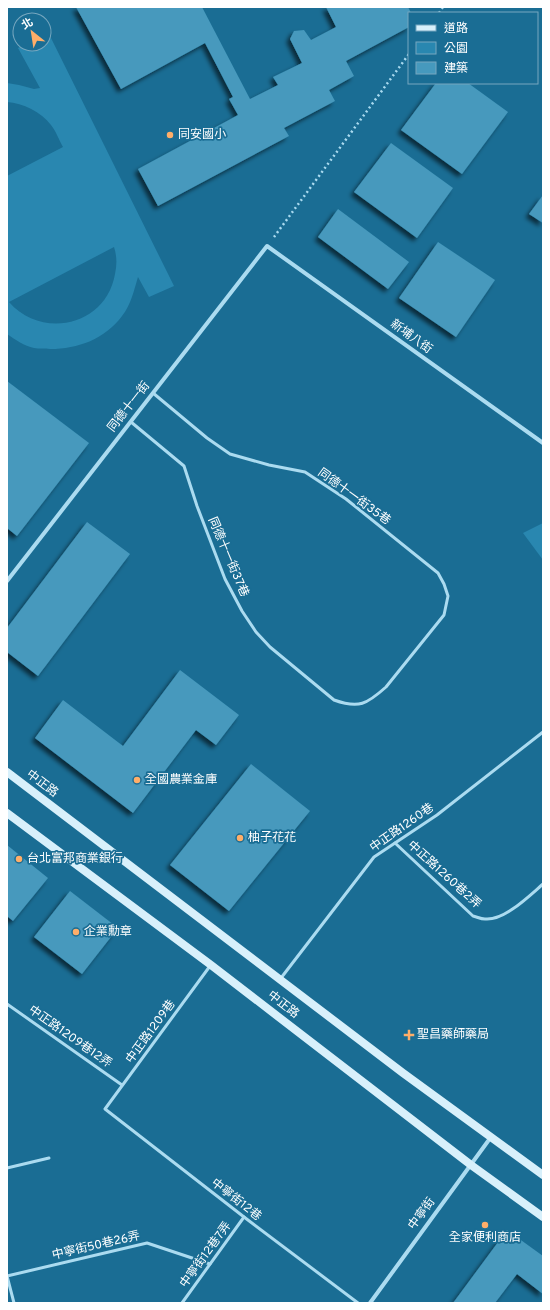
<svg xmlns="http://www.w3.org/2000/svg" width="550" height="1310" viewBox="0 0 550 1310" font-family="Overpass,'Noto Sans TC',sans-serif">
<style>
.green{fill:#2987b0;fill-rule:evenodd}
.building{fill:#4699bd;filter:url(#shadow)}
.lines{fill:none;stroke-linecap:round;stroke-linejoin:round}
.path{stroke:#abdbf0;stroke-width:2.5;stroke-dasharray:2 3;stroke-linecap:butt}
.lane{stroke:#abdbf0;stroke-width:3}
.street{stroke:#abdbf0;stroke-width:4}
.secondary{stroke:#d8f0fb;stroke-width:8}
.poi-dot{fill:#ffae69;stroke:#1a6d94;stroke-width:1.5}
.labels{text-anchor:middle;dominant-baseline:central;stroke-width:3.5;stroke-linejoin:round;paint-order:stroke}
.poi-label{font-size:12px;fill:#fff;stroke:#1a6d94;text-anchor:start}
.street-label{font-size:12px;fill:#fff;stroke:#1a6d94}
</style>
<defs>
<filter id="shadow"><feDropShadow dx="-3.5" dy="3.5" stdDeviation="2" flood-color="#0009"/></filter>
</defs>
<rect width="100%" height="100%" fill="#1a6d94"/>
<g class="green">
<path d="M 49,34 L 174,286 L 149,297 L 138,277 C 134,290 131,305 122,316 C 105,339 78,349 50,349 C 45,348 39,349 34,348 C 24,346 16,340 7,334 L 7,176 L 63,147 C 59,140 56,131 51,125 C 41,112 23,103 7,102 L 7,83 L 19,85 L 34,89 L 40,88 L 18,48 L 26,44 L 44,44 L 44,36 ZM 114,247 C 117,256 117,265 115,274 C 106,326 42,340 9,302 Z"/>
<polygon points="543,523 543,560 523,533"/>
</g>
<g class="building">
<polygon points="76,7 202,7 250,99 278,85 273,77 302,63 290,39 294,31 304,30 311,40 336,27 326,7 408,7 411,13 409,13 409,27 346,61 354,76 329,90 335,101 284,128 289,136 158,206 138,169 238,115 229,99 233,97 205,43 121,89"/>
<polygon points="436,83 468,83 508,112 462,174 401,130"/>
<polygon points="391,143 453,188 417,238 354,192"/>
<polygon points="543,195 543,223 529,214"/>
<polygon points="338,209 409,262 388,289 318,237"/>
<polygon points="438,242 495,280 456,337 399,298"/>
<polygon points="7,381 89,443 17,536 7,528"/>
<polygon points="87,522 130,554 38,676 7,652 7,628"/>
<polygon points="180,670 239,715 216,745 196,730 133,813 35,738 63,700 123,746"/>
<polygon points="251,764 310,811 229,911 170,865"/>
<polygon points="7,845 48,878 13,921 7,916"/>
<polygon points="70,891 118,928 82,974 34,937"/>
<polygon points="507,1230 543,1256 543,1294 517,1274 495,1303 453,1303"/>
</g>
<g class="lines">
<g class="path">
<polyline points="439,13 443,7"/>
<polyline points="274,237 409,54"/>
</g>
<g class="lane">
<path d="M 131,422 L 184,466 L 197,506 L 225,579 L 242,611 L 256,632 L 270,647 L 334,700 C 359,709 367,704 386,687 L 444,615 L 448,596 L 444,584 L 438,573 L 346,499 L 305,472 L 269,465 L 230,454 L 207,438 L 153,393"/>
<path d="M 395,843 L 473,916 C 477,917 481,919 485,919 C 504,921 529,896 543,884"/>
<polyline points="210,966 105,1109 244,1217 358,1303"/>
<polyline points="281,978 374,857 437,815 543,732"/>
<polyline points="7,1004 122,1085"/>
<polyline points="7,1168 49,1158"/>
<polyline points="7,1276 147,1243 210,1264"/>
<polyline points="7,1276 14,1303"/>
<polyline points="182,1303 244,1217"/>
</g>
<g class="street">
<polyline points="7,581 267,246 543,443"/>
<polyline points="370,1303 491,1137"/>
</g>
<g class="secondary">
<polyline points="7,772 403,1073 543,1175"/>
<polyline points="7,813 211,965 471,1165 543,1217"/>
</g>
</g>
<g class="poi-dot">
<circle cx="170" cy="135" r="4"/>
<circle cx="137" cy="780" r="4"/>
<circle cx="240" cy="838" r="4"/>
<circle cx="19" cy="859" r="4"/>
<circle cx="76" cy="932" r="4"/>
<path d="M407 1029h4v4h4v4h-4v4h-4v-4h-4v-4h4z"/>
<circle cx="485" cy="1225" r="4"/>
</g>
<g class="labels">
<g class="poi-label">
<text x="178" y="135">同安國小</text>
<text x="145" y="780">全國農業金庫</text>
<text x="248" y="838">柚子花花</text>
<text x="27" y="859">台北富邦商業銀行</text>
<text x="84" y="932">企業勳章</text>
<text x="417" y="1035">聖昌藥師藥局</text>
<text x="485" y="1238" text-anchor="middle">全家便利商店</text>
</g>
<g class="street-label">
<text transform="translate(411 337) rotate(36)">新埔八街</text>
<text transform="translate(129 407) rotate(-52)">同德十一街</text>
<text transform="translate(354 497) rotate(36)">同德十一街35巷</text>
<text transform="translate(228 557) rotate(67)">同德十一街37巷</text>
<text transform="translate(42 784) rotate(37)">中正路</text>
<text transform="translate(402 828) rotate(-35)">中正路1260巷</text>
<text transform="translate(444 875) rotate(42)">中正路1260巷2弄</text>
<text transform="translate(283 1005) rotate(38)">中正路</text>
<text transform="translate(151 1032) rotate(-54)">中正路1209巷</text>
<text transform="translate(70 1037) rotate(35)">中正路1209巷12弄</text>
<text transform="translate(236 1200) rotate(38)">中寧街12巷</text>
<text transform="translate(422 1214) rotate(-54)">中寧街</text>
<text transform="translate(96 1246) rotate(-13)">中寧街50巷26弄</text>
<text transform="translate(206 1255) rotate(-54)">中寧街12巷7弄</text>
</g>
</g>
<rect width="550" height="1310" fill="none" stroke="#ffffff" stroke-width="16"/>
<rect x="408" y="12" width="130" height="72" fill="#1a6d94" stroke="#76a7bf"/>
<rect x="416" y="25" width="20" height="6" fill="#d8f0fb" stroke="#76a7bf"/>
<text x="444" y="32" font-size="12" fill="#ffffff">道路</text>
<rect x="416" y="42" width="20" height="12" fill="#2987b0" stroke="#76a7bf"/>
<text x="444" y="52" font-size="12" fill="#ffffff">公園</text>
<rect x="416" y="62" width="20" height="12" fill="#4699bd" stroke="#76a7bf"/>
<text x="444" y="72" font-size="12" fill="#ffffff">建築</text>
<g transform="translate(32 32) rotate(330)"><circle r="19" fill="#1a6d94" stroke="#76a7bf"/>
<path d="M0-3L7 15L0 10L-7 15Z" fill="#ffae69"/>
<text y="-6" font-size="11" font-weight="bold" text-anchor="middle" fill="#ffffff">北</text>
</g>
</svg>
